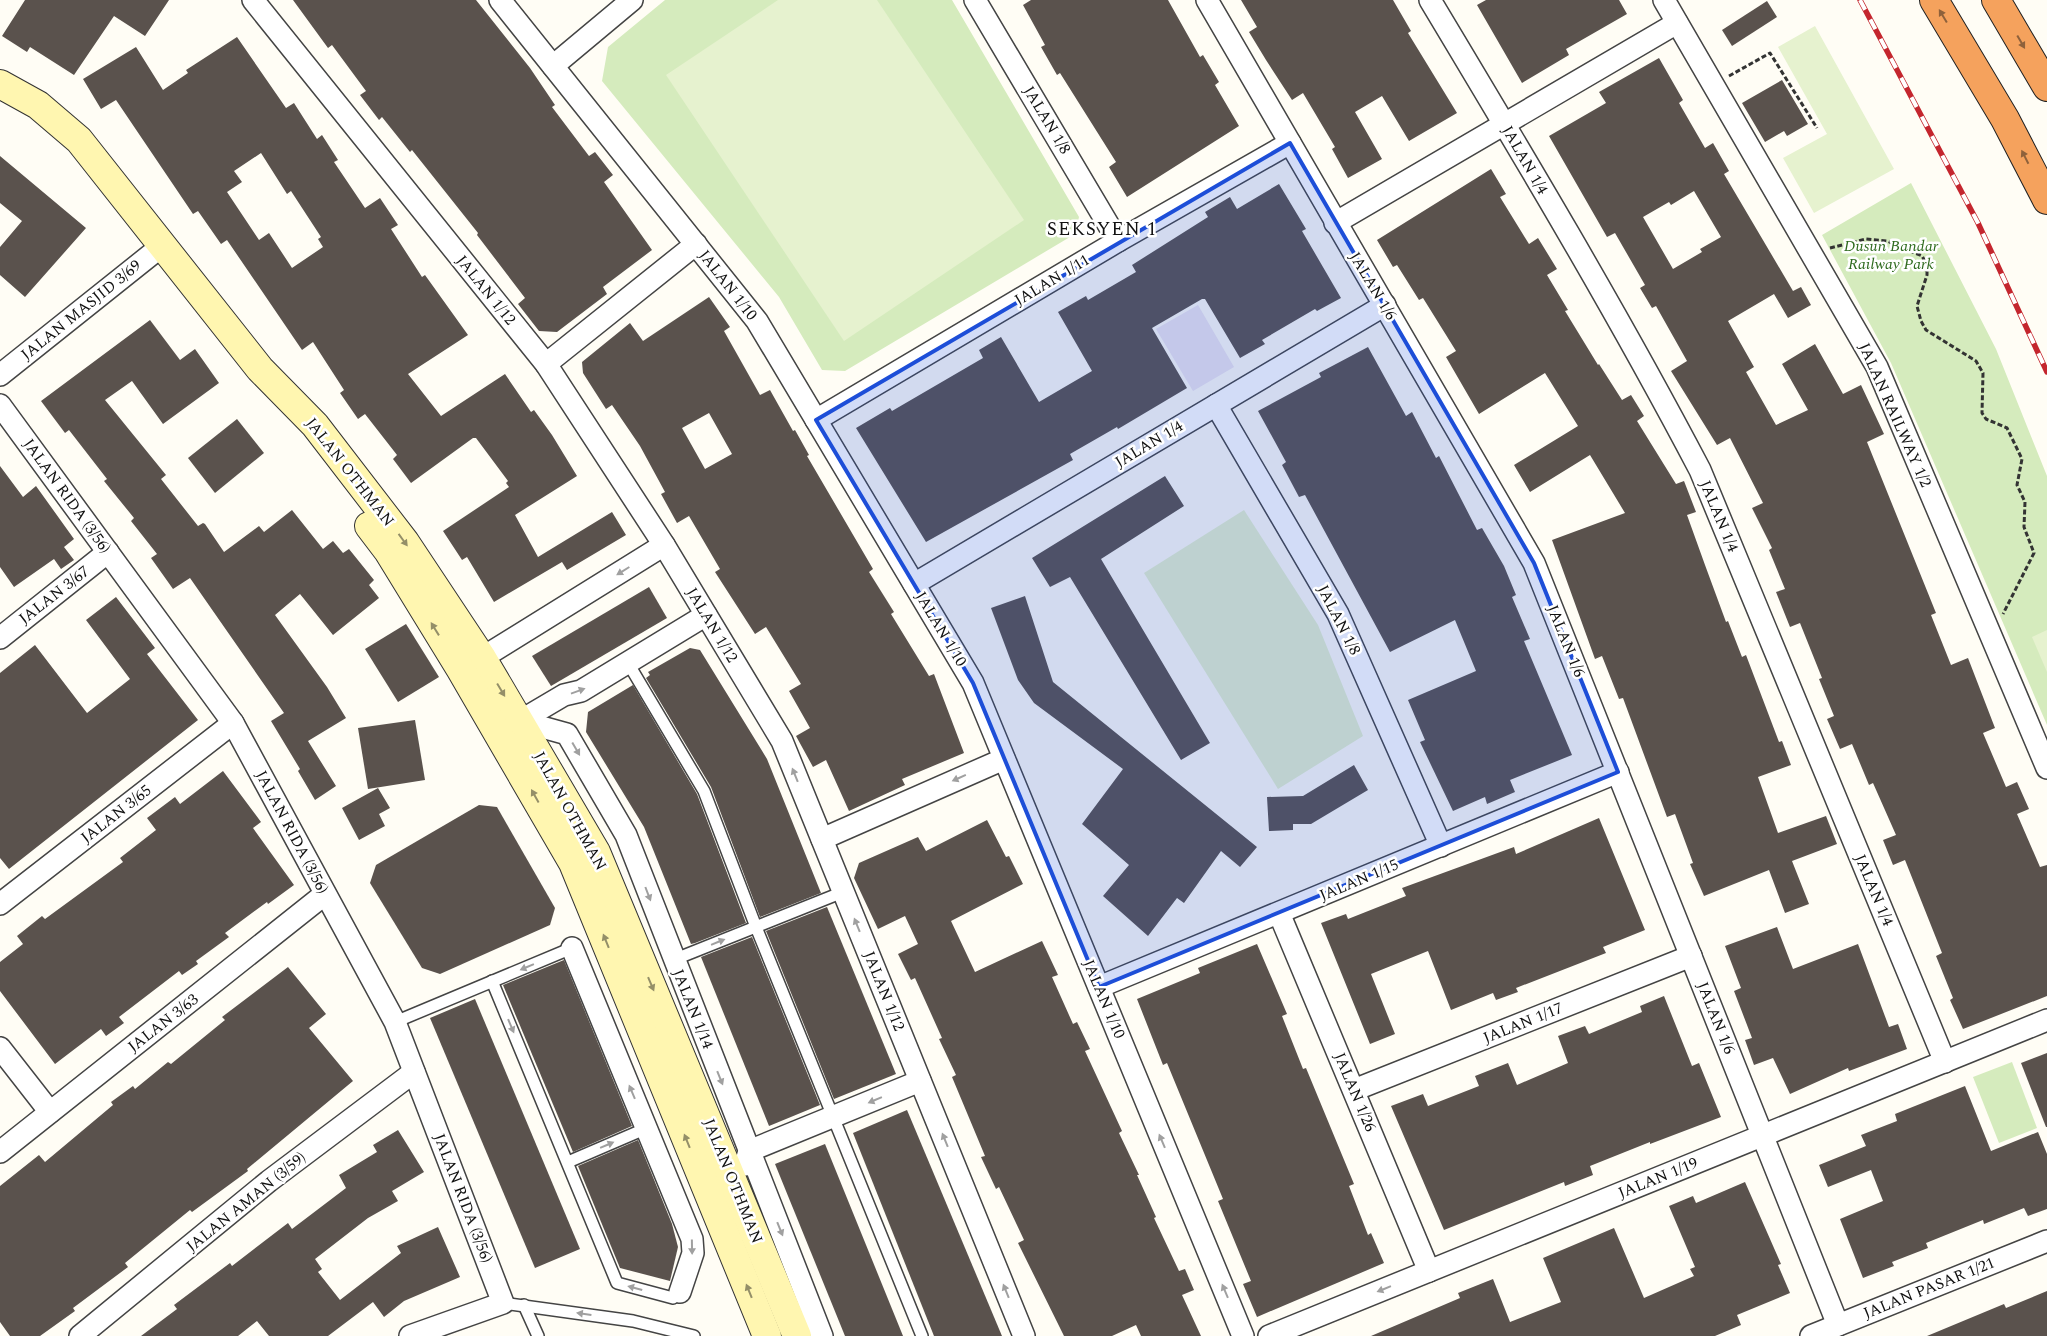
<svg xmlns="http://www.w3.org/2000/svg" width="2047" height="1336" viewBox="0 0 2047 1336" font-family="Spectral,serif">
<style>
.industrial{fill:#eee6ef}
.green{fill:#d5ebbd}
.pitch{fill:#e6f2cf}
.building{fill:#5a524d;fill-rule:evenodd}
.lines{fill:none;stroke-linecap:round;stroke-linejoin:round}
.service-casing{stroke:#444;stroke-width:14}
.minor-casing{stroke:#444;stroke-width:24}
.secondary-casing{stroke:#333;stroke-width:30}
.motorway-casing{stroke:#222;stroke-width:30}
.path{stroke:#333;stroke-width:3;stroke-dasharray:5 2.5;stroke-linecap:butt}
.service{stroke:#fff;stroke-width:11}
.minor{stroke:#fff;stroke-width:21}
.secondary{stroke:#fff6b0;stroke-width:28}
.motorway{stroke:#f5a25d;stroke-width:28}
.rail-casing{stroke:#c4262e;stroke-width:5.5}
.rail{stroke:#fff;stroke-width:4;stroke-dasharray:11;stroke-linecap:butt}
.oneway{fill:#8e613b}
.oneway2{fill:#948f68}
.oneway3{fill:#a0a0a0}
.marked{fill:#1d4ed8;fill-opacity:0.2;stroke:#1d4ed8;stroke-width:4;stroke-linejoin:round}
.labels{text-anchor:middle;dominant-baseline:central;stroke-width:5;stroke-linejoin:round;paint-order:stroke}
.street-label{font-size:16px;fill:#111;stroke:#fff}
.park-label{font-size:16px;font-style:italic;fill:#2f6b1f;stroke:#fff}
.quarter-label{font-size:19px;letter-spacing:1px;fill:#111;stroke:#fff}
</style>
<rect width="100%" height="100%" fill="#fffdf5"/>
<polygon class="industrial" points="1198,305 1234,367 1193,391 1156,329"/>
<g class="green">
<polygon points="665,0 952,0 1079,217 1075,234 845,371 822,370 779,297 602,81 608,47"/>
<polygon points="1911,183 1996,349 2047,476 2047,725 1891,363 1822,235"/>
<polygon points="2012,1062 2037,1128 1999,1143 1973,1077"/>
</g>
<g class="pitch">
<polygon points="778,0 877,0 1024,220 844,341 666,75"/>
<polygon points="1815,26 1894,169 1814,213 1783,158 1827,134 1778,47"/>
<polygon points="1244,510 1318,625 1363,736 1278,789 1144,573"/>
<polygon points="2047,630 2047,672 2032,637"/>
</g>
<g class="building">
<polygon points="25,0 169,0 145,36 114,16 74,75 30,47 27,52 2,36"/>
<polygon points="293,0 476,0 530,68 555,105 552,107 589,156 595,152 613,175 604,182 652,250 603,287 607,294 557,332 539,331 518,304 525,298 477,235 478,233 412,150 410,152 382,117 379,120 360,95 366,91 332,45 328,48"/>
<polygon points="1031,0 1168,0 1200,57 1203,55 1219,82 1215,85 1239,126 1127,197 1109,167 1116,162 1060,73 1057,75 1041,47 1045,45 1023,5"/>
<polygon points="1241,0 1393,0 1411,31 1408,33 1457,113 1409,141 1382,96 1355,112 1382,159 1348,178 1332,149 1335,147 1303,93 1292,100 1266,60 1249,32 1257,27"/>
<polygon points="1486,0 1619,0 1627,14 1566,49 1569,55 1522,83 1477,5"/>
<polygon points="1767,1 1777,17 1732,46 1722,30"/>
<path d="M 237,37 L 286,108 L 294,103 L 317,139 L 322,135 L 338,160 L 334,162 L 365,208 L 380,198 L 398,225 L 391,229 L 422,277 L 425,275 L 468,335 L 408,374 L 441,416 L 505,374 L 531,412 L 534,410 L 552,435 L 577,476 L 515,515 L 538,557 L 612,512 L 626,535 L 567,570 L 562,562 L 494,602 L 467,557 L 462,560 L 443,531 L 509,487 L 506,483 L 508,481 L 476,438 L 473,438 L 411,483 L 393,459 L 397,455 L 365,414 L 358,419 L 340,393 L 344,390 L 313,342 L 302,350 L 227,240 L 221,244 L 198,211 L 193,214 L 116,100 L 101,109 L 83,79 L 136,47 L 163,90 L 188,73 L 186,70 ZM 261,153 L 287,194 L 291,191 L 321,237 L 318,239 L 323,247 L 292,268 L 269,233 L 259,240 L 227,192 L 242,182 L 234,171 Z"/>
<path d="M 1659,58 L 1683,100 L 1679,103 L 1705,148 L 1713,143 L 1729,171 L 1724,174 L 1793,291 L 1801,287 L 1811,305 L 1788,318 L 1774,294 L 1728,321 L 1754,367 L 1746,372 L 1776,425 L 1808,410 L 1782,364 L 1815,344 L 1843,394 L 1861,385 L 1884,434 L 1867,442 L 1936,613 L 1931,615 L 1951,665 L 1968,658 L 1995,728 L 1983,733 L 2006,787 L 2017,782 L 2029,809 L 2017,814 L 2040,867 L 2047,865 L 2047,996 L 1963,1029 L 1950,1000 L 1953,998 L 1936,956 L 1942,953 L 1905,860 L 1893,865 L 1883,840 L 1896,835 L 1873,783 L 1869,785 L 1852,744 L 1840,749 L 1827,719 L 1834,716 L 1819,679 L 1822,678 L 1800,623 L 1790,627 L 1776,592 L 1785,589 L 1769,550 L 1772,548 L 1752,508 L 1763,503 L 1730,438 L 1717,445 L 1671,371 L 1687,361 L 1656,306 L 1652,308 L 1640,288 L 1645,285 L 1615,233 L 1607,237 L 1549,136 L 1606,103 L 1599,92 ZM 1694,191 L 1721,237 L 1700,249 L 1702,252 L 1673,269 L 1643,217 L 1669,202 L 1671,205 Z"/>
<polygon points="1782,80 1808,124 1787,136 1784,131 1765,142 1742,103"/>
<polygon points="0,156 86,228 25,297 0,275 0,247 22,221 0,203"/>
<polygon points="1491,169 1506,194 1500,197 1529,244 1538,238 1557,269 1547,275 1568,310 1565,311 1598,365 1599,364 1622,400 1631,395 1644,416 1637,421 1676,484 1684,481 1696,512 1687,515 1705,565 1726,622 1728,621 1742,657 1746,655 1779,742 1782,741 1791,765 1758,777 1778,833 1826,816 1837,844 1792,861 1809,904 1785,913 1769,870 1704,896 1690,864 1693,863 1675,814 1667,817 1623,698 1619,699 1602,656 1595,659 1552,540 1625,513 1590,455 1530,492 1514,465 1578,426 1545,373 1479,414 1446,357 1456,351 1423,298 1419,300 1397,265 1393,267 1377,240"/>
<polygon points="1279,184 1306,229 1302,231 1341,298 1317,311 1315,309 1262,340 1265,344 1240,358 1205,299 1202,299 1152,328 1187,388 1118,429 1117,427 1070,454 1073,460 926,542 856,428 890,408 892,411 983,358 979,350 1001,337 1039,402 1092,371 1058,312 1086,296 1088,300 1136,272 1132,265 1208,217 1205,212 1230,197 1237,209"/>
<path d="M 709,297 L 730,327 L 724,331 L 760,395 L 770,390 L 793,431 L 795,430 L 809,455 L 807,456 L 873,569 L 869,572 L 894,612 L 891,614 L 929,676 L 934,674 L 964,753 L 902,779 L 905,785 L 849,811 L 826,760 L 813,767 L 796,736 L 810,728 L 789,691 L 801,684 L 766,627 L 755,634 L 715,572 L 720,569 L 689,516 L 677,523 L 661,494 L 665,492 L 640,446 L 612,405 L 606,409 L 583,373 L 582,362 L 630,323 L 643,341 ZM 709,413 L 732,454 L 705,469 L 682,428 Z"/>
<polygon points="150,320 180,360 195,349 219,383 163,424 132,381 105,400 166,475 161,479 198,526 203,523 205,524 224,552 259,526 264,532 292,510 323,549 333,541 343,553 349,549 374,580 369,585 379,598 333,635 300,594 275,615 327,687 346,718 308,741 336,786 315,800 298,771 300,769 271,721 284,713 190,578 173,589 151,558 157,554 131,521 134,518 104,481 107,479 69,430 65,433 41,401"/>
<polygon points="1368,347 1406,416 1412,412 1436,458 1439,456 1477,530 1482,528 1504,566 1516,595 1512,597 1530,639 1524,641 1572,755 1510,780 1515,792 1487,804 1485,797 1453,811 1420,742 1425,740 1408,700 1476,671 1455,620 1390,652 1305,495 1299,497 1282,465 1286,462 1258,411 1321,377 1319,373"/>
<polygon points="237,419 264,453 215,493 188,458"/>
<polygon points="0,466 23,497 36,486 74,539 64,547 74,560 61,569 54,559 14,587 0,567"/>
<polygon points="1165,476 1184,506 1101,559 1210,743 1181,760 1070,577 1050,587 1032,558"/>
<polygon points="649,587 667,618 551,686 532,656"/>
<polygon points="1025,596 1053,682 1257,847 1240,867 1221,851 1184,903 1177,898 1148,936 1103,896 1129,865 1082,824 1123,769 1034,703 1018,680 991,608"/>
<polygon points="116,597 155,648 147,654 198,720 9,869 0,858 0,673 35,645 87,713 130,679 86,620"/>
<polygon points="406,624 439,677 398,702 365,649"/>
<polygon points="690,648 700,650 767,759 821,893 760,917 711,787 646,678 650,675 648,672"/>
<polygon points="633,685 697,794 746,923 695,943 691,944 644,827 586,732 588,712"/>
<polygon points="415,720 425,780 368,789 358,728"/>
<polygon points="1354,765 1368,790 1311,824 1293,824 1293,830 1269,831 1267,797 1303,796"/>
<polygon points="223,771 261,822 253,828 294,885 268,904 267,902 225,933 229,937 196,961 198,964 182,975 179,971 119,1017 124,1023 106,1036 101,1029 55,1064 0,991 0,962 23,944 17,936 42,916 45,919 123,862 120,858 156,830 147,818 175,797 180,804"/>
<polygon points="378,788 390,808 379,814 385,826 359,840 342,808"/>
<polygon points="479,805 497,807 555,908 550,925 440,974 422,968 370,883 376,865"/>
<polygon points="1599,818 1645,930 1603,947 1606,953 1516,988 1518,992 1496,1000 1493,993 1451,1010 1428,951 1371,974 1395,1034 1370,1044 1321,923 1346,914 1348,919 1406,896 1402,888 1514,847 1516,854"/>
<polygon points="987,820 1006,857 1009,856 1023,884 951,921 975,972 1042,941 1058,975 1052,977 1073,1024 1077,1022 1090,1049 1085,1051 1122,1131 1119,1133 1139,1175 1137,1175 1156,1217 1154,1218 1179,1271 1185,1269 1194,1290 1182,1295 1201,1336 1141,1336 1136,1325 1112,1336 1064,1336 1018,1243 1024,1240 999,1187 996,1189 981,1157 985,1156 952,1077 956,1075 939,1039 942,1038 915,978 911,980 898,954 918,944 905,916 878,929 854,878 859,863 918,837 926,851"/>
<polygon points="827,907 896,1074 834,1099 766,931"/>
<polygon points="1777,927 1793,969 1858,944 1889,1027 1898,1024 1907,1049 1849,1071 1848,1068 1790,1094 1773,1058 1754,1065 1745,1040 1752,1038 1734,991 1741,988 1725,946"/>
<polygon points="752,937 820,1105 769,1126 701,957"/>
<polygon points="1257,944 1287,1014 1282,1016 1303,1069 1306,1068 1354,1184 1349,1186 1368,1235 1371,1233 1384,1263 1257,1317 1243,1284 1251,1281 1218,1201 1223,1199 1167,1063 1163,1065 1137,999 1200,973 1198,968"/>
<polygon points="564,960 632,1126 573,1152 503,985"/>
<polygon points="288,967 326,1014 309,1028 353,1081 247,1169 248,1171 192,1212 190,1210 125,1263 128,1267 73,1308 75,1311 40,1336 10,1336 0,1322 0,1186 39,1155 45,1162 113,1105 111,1102 133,1086 135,1089 168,1062 171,1064 225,1020 222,1017"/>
<polygon points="1664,996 1692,1066 1699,1063 1721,1117 1650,1144 1650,1142 1590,1166 1593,1175 1565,1186 1564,1182 1444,1230 1391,1106 1423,1094 1428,1106 1479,1086 1475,1076 1508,1063 1517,1085 1568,1063 1558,1036 1585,1026 1589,1034 1642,1012 1640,1006"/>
<polygon points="475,999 580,1249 535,1268 430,1018"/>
<polygon points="2047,1053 2047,1127 2046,1127 2021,1063"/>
<polygon points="1965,1086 1991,1151 2038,1132 2047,1154 2047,1209 2028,1216 2024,1208 1984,1224 1983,1220 1926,1243 1928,1248 1892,1262 1894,1266 1863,1278 1840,1219 1883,1201 1871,1170 1828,1187 1819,1165 1866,1146 1861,1135 1897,1121 1895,1114"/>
<polygon points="907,1110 1002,1336 934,1336 853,1133"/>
<polygon points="398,1130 424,1172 392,1191 398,1201 368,1218 315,1259 322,1269 318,1272 340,1300 401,1253 397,1246 438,1227 460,1277 404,1301 384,1317 373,1302 328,1336 269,1336 257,1321 238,1336 141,1336 177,1309 174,1305 230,1263 232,1266 288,1223 292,1229 346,1188 339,1175 377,1152 373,1145"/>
<polygon points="638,1140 672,1224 678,1247 670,1281 620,1268 578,1166"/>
<polygon points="825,1144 903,1336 845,1336 775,1164"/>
<polygon points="1745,1182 1781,1264 1778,1265 1790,1293 1737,1315 1741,1325 1715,1336 1371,1336 1460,1298 1458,1293 1493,1279 1510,1322 1561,1302 1543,1258 1614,1228 1644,1298 1694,1276 1690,1269 1695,1267 1669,1206 1693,1196 1696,1203"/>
<polygon points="2047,1291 2047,1336 1927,1336 2004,1304 2006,1308"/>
</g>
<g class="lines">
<g class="service-casing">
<g id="service">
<polyline points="628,663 704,791 756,927 922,1336"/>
<polyline points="673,960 843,892"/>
<polyline points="492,981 617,1283 673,1298 680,1292"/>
<polyline points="395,1022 572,948"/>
<polyline points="568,1162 647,1128"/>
<polyline points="503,1303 633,1321 694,1336"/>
<polyline points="524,1305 538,1336"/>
</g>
</g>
<g class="minor-casing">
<g id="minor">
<polyline points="253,0 546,364 664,545 782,741 1024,1336"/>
<polyline points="500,0 757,321 973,683 1243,1336"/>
<polyline points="975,0 1118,241"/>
<polyline points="1207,0 1534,563 1838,1325"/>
<path d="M 1430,0 C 1523,155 1616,310 1700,470 L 1945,1062"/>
<polyline points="1664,0 1877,367 2047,768"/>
<polyline points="553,66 632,0"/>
<polyline points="1335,223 1677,23"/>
<polyline points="546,364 696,244"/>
<polyline points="0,375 163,245"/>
<polyline points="0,405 233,723 395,1022 503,1303 410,1336"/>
<polyline points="1216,405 1338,614 1441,846"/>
<polyline points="816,420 1118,241 1290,143"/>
<polyline points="914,584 1385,305"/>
<polyline points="0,638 108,552"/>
<polyline points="469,666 664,545"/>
<polyline points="520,721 567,734 626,835 822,1336"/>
<polyline points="520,721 564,695 581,691 706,615"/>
<polyline points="822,839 1004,759"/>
<polyline points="0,904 233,723"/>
<polyline points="1279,913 1429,1271"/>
<polyline points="572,948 692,1239 693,1253 680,1292"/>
<polyline points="1099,987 1618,772"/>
<polyline points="0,1048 50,1112"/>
<polyline points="1354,1090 1691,956"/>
<polyline points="0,1152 325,894"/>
<polyline points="745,1165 749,1151 920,1081"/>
<polyline points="80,1336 269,1181 414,1072"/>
<polyline points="1269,1336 2047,1020"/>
<polyline points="1811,1336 2047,1241"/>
</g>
</g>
<g class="secondary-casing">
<g id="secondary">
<polyline points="0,84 38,105 79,140 260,369 315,425 405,542 482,658 596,852 797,1336"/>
<polyline points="369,526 388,551 461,670 573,863 767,1336"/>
</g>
</g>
<g class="motorway-casing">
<g id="motorway">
<polyline points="1934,0 2005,119 2047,200"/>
<polyline points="1996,0 2047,87"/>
</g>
</g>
<g class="path">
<polyline points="1729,76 1770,53 1817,128"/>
<polyline points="1830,248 1866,239 1887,241 1922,256 1927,265 1927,275 1917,306 1921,321 1926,330 1976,361 1983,373 1982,413 1986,419 2007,428 2022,459 2017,485 2025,502 2024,527 2034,553 2003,614"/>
</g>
<use href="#service" class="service"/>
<use href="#minor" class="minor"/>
<use href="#secondary" class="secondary"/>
<use href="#motorway" class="motorway"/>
<g class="rail-casing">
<polyline id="rail" points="1860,0 1978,223 2047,372"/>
</g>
<use href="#rail" class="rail"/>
</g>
<defs><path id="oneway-solid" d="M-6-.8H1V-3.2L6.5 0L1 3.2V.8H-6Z" transform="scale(1.25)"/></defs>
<g class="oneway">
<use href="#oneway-solid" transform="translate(1943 16) rotate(-121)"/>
<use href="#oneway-solid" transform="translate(2021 42) rotate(60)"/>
<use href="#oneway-solid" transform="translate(2025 157) rotate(-117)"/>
</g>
<g class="oneway2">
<use href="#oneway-solid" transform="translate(403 540) rotate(54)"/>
<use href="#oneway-solid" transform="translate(435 629) rotate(-122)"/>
<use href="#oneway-solid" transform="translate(501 690) rotate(59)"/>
<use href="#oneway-solid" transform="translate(535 796) rotate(-119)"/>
<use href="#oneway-solid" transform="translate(606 941) rotate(-112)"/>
<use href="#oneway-solid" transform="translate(651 984) rotate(67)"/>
<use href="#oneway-solid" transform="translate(687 1141) rotate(-112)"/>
<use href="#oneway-solid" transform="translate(749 1291) rotate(-112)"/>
</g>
<g class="oneway3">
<use href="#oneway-solid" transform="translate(623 571) rotate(148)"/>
<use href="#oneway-solid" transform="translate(578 691) rotate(-20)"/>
<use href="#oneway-solid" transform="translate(576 749) rotate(60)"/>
<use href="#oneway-solid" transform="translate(795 775) rotate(-112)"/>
<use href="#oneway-solid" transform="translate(959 778) rotate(156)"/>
<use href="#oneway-solid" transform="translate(648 894) rotate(69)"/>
<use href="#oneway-solid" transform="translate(857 925) rotate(-112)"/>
<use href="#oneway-solid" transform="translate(718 942) rotate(-22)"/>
<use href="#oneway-solid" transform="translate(527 967) rotate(157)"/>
<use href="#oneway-solid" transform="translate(511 1026) rotate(67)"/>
<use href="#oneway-solid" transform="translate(720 1078) rotate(68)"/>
<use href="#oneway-solid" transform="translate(632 1092) rotate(-113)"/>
<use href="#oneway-solid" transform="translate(875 1100) rotate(157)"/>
<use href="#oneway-solid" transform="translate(945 1140) rotate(-112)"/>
<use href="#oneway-solid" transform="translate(1162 1141) rotate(-113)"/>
<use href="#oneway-solid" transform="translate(607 1145) rotate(-23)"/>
<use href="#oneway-solid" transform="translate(780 1229) rotate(68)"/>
<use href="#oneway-solid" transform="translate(692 1247) rotate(89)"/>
<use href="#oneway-solid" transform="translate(635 1288) rotate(-165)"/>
<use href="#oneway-solid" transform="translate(1384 1289) rotate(158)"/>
<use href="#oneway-solid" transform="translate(1006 1291) rotate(-112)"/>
<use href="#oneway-solid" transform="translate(1225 1291) rotate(-113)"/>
<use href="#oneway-solid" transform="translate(584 1314) rotate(-172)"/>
</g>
<path class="marked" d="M 1290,143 L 1534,563 L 1618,772 L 1099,987 L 973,683 L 816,420 Z"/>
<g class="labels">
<g class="street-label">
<text transform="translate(1047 120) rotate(59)">JALAN 1/8</text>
<text transform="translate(1525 160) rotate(60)">JALAN 1/4</text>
<text transform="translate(1052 280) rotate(-31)">JALAN 1/11</text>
<text transform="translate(728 285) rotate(52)">JALAN 1/10</text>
<text transform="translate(1373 286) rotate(59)">JALAN 1/6</text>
<text transform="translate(486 290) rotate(51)">JALAN 1/12</text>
<text transform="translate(81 310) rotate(-39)">JALAN MASJID 3/69</text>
<text transform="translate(1895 415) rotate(66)">JALAN RAILWAY 1/2</text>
<text transform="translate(1149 444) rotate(-31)">JALAN 1/4</text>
<text transform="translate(350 472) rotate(52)">JALAN OTHMAN</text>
<text transform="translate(67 496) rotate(54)">JALAN RIDA (3/56)</text>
<text transform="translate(1719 516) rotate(67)">JALAN 1/4</text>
<text transform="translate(54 595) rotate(-38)">JALAN 3/67</text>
<text transform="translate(1339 620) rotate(63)">JALAN 1/8</text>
<text transform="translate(712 625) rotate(59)">JALAN 1/12</text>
<text transform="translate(941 629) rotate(59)">JALAN 1/10</text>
<text transform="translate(1566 641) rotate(68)">JALAN 1/6</text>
<text transform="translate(570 811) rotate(61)">JALAN OTHMAN</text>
<text transform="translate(116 814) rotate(-38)">JALAN 3/65</text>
<text transform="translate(292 832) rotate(62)">JALAN RIDA (3/56)</text>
<text transform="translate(1359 880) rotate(-23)">JALAN 1/15</text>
<text transform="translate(1874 890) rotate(67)">JALAN 1/4</text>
<text transform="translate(884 991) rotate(68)">JALAN 1/12</text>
<text transform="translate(1104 999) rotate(67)">JALAN 1/10</text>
<text transform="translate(693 1009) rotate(68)">JALAN 1/14</text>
<text transform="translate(1716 1018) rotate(68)">JALAN 1/6</text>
<text transform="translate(163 1023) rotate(-38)">JALAN 3/63</text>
<text transform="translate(1523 1023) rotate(-22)">JALAN 1/17</text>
<text transform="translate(1355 1092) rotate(67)">JALAN 1/26</text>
<text transform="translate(1658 1178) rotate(-22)">JALAN 1/19</text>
<text transform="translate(733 1181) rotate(68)">JALAN OTHMAN</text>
<text transform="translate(463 1198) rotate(69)">JALAN RIDA (3/56)</text>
<text transform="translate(246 1202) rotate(-39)">JALAN AMAN (3/59)</text>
<text transform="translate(1929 1288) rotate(-22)">JALAN PASAR 1/21</text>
</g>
<g class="park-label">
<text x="1891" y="246">Dusun Bandar<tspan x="1891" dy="18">Railway Park</tspan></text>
</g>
<g class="quarter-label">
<text x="1102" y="229">SEKSYEN 1</text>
</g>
</g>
</svg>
